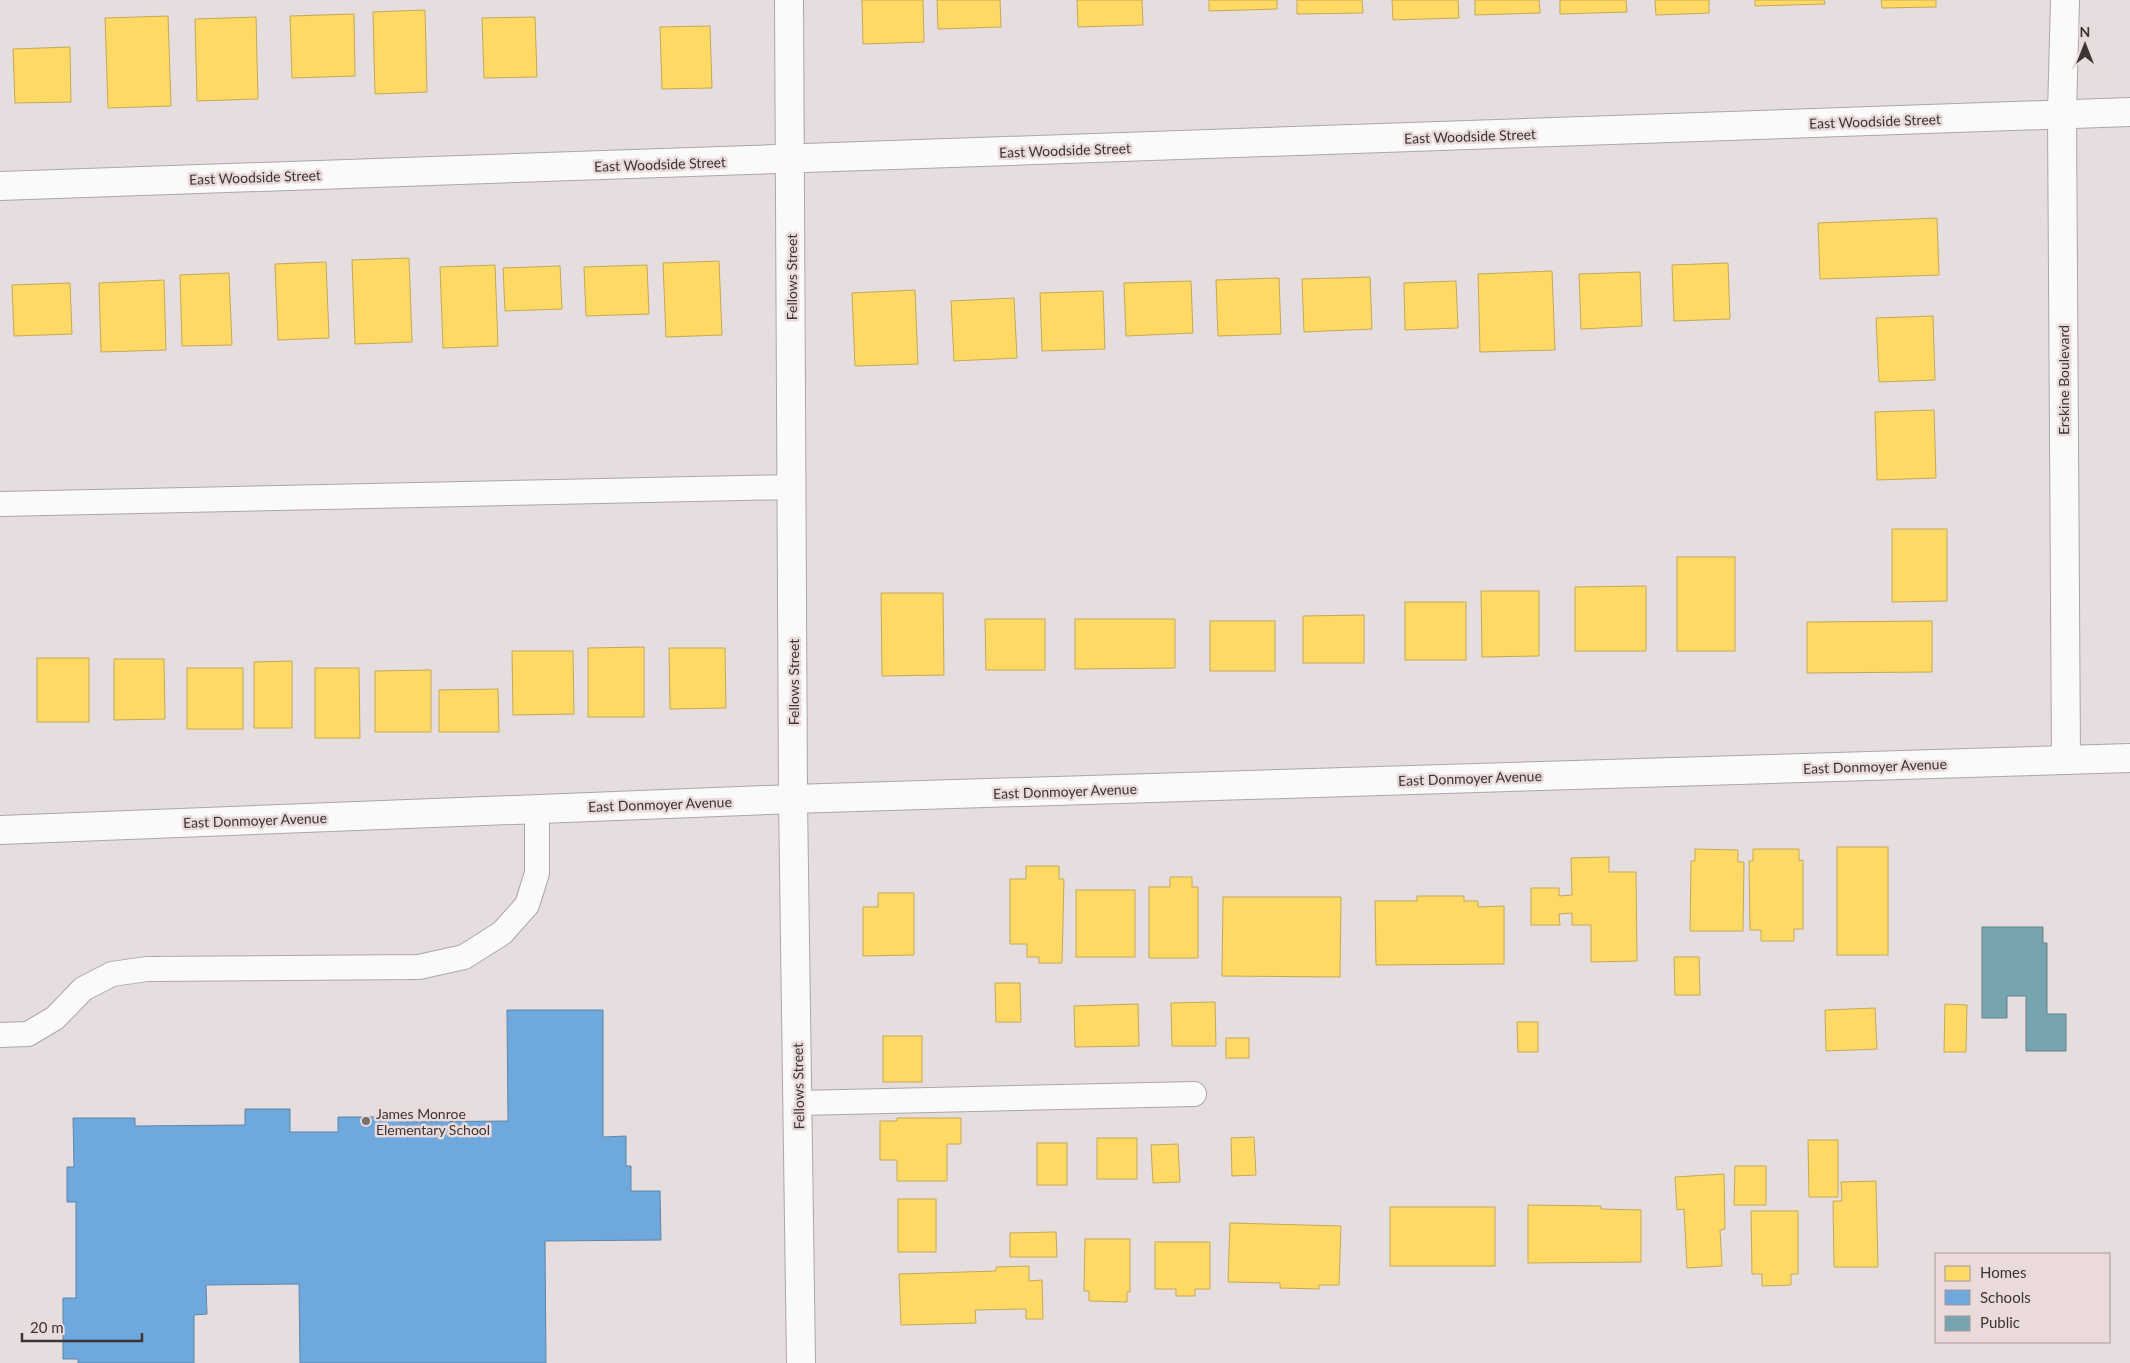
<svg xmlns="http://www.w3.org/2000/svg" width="2130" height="1363" viewBox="0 0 2130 1363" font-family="Lato,sans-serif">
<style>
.homes{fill:#ffd966;stroke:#c4a857}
.schools{fill:#6fa8dc;stroke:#5f86aa}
.public{fill:#76a5af;stroke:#64838a}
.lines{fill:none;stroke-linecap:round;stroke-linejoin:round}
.service-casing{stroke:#aca6a6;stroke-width:26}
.minor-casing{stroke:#aca6a6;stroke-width:30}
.tertiary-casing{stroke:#aca6a6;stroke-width:30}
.service{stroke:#fbfafa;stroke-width:24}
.minor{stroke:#fbfafa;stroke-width:28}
.tertiary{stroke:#fbfafa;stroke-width:28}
.poi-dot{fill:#777070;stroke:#eadada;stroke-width:2}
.labels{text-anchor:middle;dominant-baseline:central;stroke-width:5;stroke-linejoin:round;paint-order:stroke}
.street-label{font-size:14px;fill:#3b3535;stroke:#eadada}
.poi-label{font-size:14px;fill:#3b3535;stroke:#eadada;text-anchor:start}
</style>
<rect width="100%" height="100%" fill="#e6dede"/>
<g class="homes">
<polygon points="862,0 923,0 924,42 863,44"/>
<polygon points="937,0 1000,0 1001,27 938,29"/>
<polygon points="1077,0 1142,0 1143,25 1078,27"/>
<polygon points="1209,0 1277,0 1277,9 1209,11"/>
<polygon points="1297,0 1362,0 1363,13 1297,14"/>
<polygon points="1392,0 1458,0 1459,18 1393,20"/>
<polygon points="1475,0 1539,0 1540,13 1475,15"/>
<polygon points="1560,0 1626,0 1627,12 1560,14"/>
<polygon points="1655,0 1709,0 1709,13 1656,15"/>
<polygon points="1755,0 1824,0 1825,4 1755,6"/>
<polygon points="1881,0 1936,0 1936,7 1882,8"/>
<polygon points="425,10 427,92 375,94 373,12"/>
<polygon points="354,14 355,76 292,78 290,16"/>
<polygon points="168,16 171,106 108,108 105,18"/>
<polygon points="256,17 258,99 197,101 195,19"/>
<polygon points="535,17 537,77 484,78 482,18"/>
<polygon points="710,26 712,88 662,89 660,27"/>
<polygon points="70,47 71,102 15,103 13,49"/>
<polygon points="1937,218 1939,275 1820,279 1818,223"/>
<polygon points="409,258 412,342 355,344 352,260"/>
<polygon points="719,261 722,335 666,337 663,263"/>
<polygon points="326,262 329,338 278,340 275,264"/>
<polygon points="1728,263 1730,319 1674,321 1672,265"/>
<polygon points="495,265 498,346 443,348 440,267"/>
<polygon points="647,265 649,314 586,316 584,267"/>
<polygon points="560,266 562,309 505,311 503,268"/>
<polygon points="1552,271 1555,350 1480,352 1478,274"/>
<polygon points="1640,272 1642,326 1581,329 1579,274"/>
<polygon points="229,273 232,345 182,346 180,275"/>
<polygon points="1370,277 1372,329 1304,332 1302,279"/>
<polygon points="1279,278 1281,334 1218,336 1216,280"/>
<polygon points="164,280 166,350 101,352 99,283"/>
<polygon points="1191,281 1193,333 1126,336 1124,283"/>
<polygon points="1456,281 1458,328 1405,330 1404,283"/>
<polygon points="70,283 72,334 14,336 12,285"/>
<polygon points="915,290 918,364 855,366 852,293"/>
<polygon points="1103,291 1105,349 1042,351 1040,293"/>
<polygon points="1014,298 1017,358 954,361 951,301"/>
<polygon points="1933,316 1935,380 1879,382 1876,318"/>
<polygon points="1934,410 1936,478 1877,480 1875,412"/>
<polygon points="1892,529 1947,529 1947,601 1892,602"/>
<rect x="1677" y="557" width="58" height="94"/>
<polygon points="1646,586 1646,651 1575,651 1575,587"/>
<polygon points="1481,591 1539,591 1539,656 1482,657"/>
<polygon points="881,593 943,593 944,675 882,676"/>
<rect x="1405" y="602" width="61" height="58"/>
<polygon points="1364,615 1364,663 1303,663 1303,616"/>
<polygon points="985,619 1045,619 1045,670 986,670"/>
<polygon points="1075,619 1175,619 1175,668 1075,669"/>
<rect x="1210" y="621" width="65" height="50"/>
<polygon points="1932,621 1932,672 1807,673 1807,622"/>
<polygon points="644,647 644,717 588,717 588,648"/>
<polygon points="669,648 725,648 726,708 670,709"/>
<polygon points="512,651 573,651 574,714 513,715"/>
<rect x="37" y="658" width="52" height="64"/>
<polygon points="114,659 164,659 165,719 114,720"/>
<polygon points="292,661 292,728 254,728 254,662"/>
<rect x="187" y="668" width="56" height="61"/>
<polygon points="315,668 359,668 360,738 315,738"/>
<polygon points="431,670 431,732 375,732 375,671"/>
<polygon points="498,689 499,732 439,732 439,690"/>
<rect x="1837" y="847" width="51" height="108"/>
<polygon points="1695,849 1738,850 1738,862 1744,862 1743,931 1690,931 1691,861 1695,861"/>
<polygon points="1753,849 1799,849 1799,861 1803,860 1803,929 1794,929 1794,941 1761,941 1761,930 1750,930 1749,861 1753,861"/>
<polygon points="1609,857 1609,872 1636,872 1637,961 1591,962 1591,925 1572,925 1572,913 1559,914 1560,925 1531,925 1531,888 1559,888 1559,896 1572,895 1571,858"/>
<polygon points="1026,866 1059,866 1059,879 1064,879 1062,963 1039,963 1039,957 1027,957 1027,944 1010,944 1010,879 1026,879"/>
<polygon points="1170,877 1192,877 1192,887 1198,887 1198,958 1149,958 1149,887 1170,887"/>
<rect x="1076" y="890" width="59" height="67"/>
<polygon points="878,893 914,893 914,955 863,956 863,907 878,907"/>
<polygon points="1417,896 1464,896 1464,901 1478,901 1478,907 1504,906 1504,964 1376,965 1375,901 1417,901"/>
<polygon points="1223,897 1341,897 1340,977 1222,976"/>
<polygon points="1674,957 1699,957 1700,995 1675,995"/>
<polygon points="995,983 1020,983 1021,1022 996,1022"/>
<polygon points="1215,1002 1216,1046 1172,1046 1171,1003"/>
<polygon points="1138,1004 1139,1046 1075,1047 1074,1006"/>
<polygon points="1945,1004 1967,1005 1966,1052 1944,1052"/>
<polygon points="1875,1008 1877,1049 1826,1051 1825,1010"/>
<polygon points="1517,1022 1538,1022 1538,1052 1518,1052"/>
<rect x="883" y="1036" width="39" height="46"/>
<rect x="1226" y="1038" width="23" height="20"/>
<polygon points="897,1118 961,1118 961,1144 947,1144 947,1181 897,1181 897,1160 880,1160 880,1121 897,1121"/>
<polygon points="1254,1137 1256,1175 1232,1176 1231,1138"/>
<rect x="1097" y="1138" width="40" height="41"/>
<polygon points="1808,1140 1838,1140 1838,1197 1809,1197"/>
<rect x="1037" y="1143" width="30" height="42"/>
<polygon points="1178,1144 1180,1182 1153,1183 1151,1145"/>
<polygon points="1735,1166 1766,1166 1766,1205 1734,1205"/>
<polygon points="1724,1174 1725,1229 1720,1230 1722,1266 1687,1268 1684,1209 1677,1210 1675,1177"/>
<polygon points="1876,1181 1878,1267 1834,1267 1833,1201 1842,1201 1841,1182"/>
<rect x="898" y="1199" width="38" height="53"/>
<polygon points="1528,1205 1601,1206 1601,1209 1641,1210 1641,1262 1528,1263"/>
<rect x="1390" y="1207" width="105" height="59"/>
<polygon points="1751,1211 1798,1211 1798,1274 1791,1274 1791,1285 1762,1286 1762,1274 1752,1274"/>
<polygon points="1230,1223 1341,1226 1339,1285 1319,1285 1319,1289 1280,1288 1280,1283 1228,1282"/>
<polygon points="1056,1232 1057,1257 1010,1257 1010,1233"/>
<polygon points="1085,1239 1130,1239 1130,1292 1127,1292 1127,1302 1089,1301 1089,1291 1084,1291"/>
<polygon points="1155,1242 1210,1242 1210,1289 1195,1289 1195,1296 1176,1296 1176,1289 1155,1289"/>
<polygon points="1029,1266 1029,1281 1042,1280 1043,1319 1026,1319 1026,1309 975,1310 976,1323 901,1325 899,1274 996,1271 996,1267"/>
</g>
<polygon class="schools" points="507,1010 603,1010 603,1137 626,1136 626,1166 631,1166 631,1191 660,1191 661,1240 545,1241 546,1363 300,1363 299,1284 206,1285 207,1314 194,1315 194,1363 78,1363 78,1359 63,1359 63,1298 76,1298 76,1202 67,1202 67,1167 74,1167 73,1118 135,1118 135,1126 245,1125 245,1109 290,1109 290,1132 338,1132 338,1117 399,1117 399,1122 508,1121"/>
<polygon class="public" points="1982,927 2043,927 2043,943 2047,943 2047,1014 2066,1014 2066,1051 2026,1051 2026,996 2007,996 2007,1018 1982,1018"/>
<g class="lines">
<g class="service-casing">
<g id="service">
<polyline points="0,504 792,487"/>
<polyline points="0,1035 28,1034 55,1018 83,989 112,974 147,969 419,967 464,957 502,933 527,905 537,873 537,809"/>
<polyline points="799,1103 1194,1094"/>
</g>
</g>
<g class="minor-casing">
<g id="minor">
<polyline points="2065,0 2062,114 2066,760"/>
<polyline points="0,186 2130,112"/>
</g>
</g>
<g class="tertiary-casing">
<g id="tertiary">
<polyline points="789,0 793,799 801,1363"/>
<polyline points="0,830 793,799 2130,758"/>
</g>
</g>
<use href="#service" class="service"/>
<use href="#minor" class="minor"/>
<use href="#tertiary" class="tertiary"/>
</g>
<circle class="poi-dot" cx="366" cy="1121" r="5"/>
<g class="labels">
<g class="street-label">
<text transform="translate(1875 121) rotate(-2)">East Woodside Street</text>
<text transform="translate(1470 136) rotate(-2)">East Woodside Street</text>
<text transform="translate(1065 150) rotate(-2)">East Woodside Street</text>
<text transform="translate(660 164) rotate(-2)">East Woodside Street</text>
<text transform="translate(255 177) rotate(-2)">East Woodside Street</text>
<text transform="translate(791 277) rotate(-90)">Fellows Street</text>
<text transform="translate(2063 380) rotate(-90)">Erskine Boulevard</text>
<text transform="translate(793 682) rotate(-90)">Fellows Street</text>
<text transform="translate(1875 766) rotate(-2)">East Donmoyer Avenue</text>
<text transform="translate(1470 778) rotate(-2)">East Donmoyer Avenue</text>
<text transform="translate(1065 791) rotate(-2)">East Donmoyer Avenue</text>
<text transform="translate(660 804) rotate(-2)">East Donmoyer Avenue</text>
<text transform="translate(255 820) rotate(-2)">East Donmoyer Avenue</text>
<text transform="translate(798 1086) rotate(-91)">Fellows Street</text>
</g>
<g class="poi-label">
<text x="376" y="1113">James Monroe<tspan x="376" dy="16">Elementary School</tspan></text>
</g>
</g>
<rect x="1935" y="1253" width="175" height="90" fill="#eadada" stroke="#a49898"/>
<rect x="1945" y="1266" width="25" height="15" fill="#ffd966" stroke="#a49898"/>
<text x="1980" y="1278" font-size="15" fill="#3b3535">Homes</text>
<rect x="1945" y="1290" width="25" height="15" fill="#6fa8dc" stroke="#a49898"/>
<text x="1980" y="1303" font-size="15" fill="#3b3535">Schools</text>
<rect x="1945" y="1316" width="25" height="15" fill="#76a5af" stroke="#a49898"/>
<text x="1980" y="1328" font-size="15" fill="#3b3535">Public</text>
<g transform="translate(2085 45)" stroke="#eadada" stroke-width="4" paint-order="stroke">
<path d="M0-4L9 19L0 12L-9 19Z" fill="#3b3535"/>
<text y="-8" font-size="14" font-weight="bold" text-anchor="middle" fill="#3b3535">N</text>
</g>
<path d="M22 1333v8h120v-8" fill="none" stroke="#3b3535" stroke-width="2.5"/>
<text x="30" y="1333" font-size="15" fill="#3b3535" stroke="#eadada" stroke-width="4" paint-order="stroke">20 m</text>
</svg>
